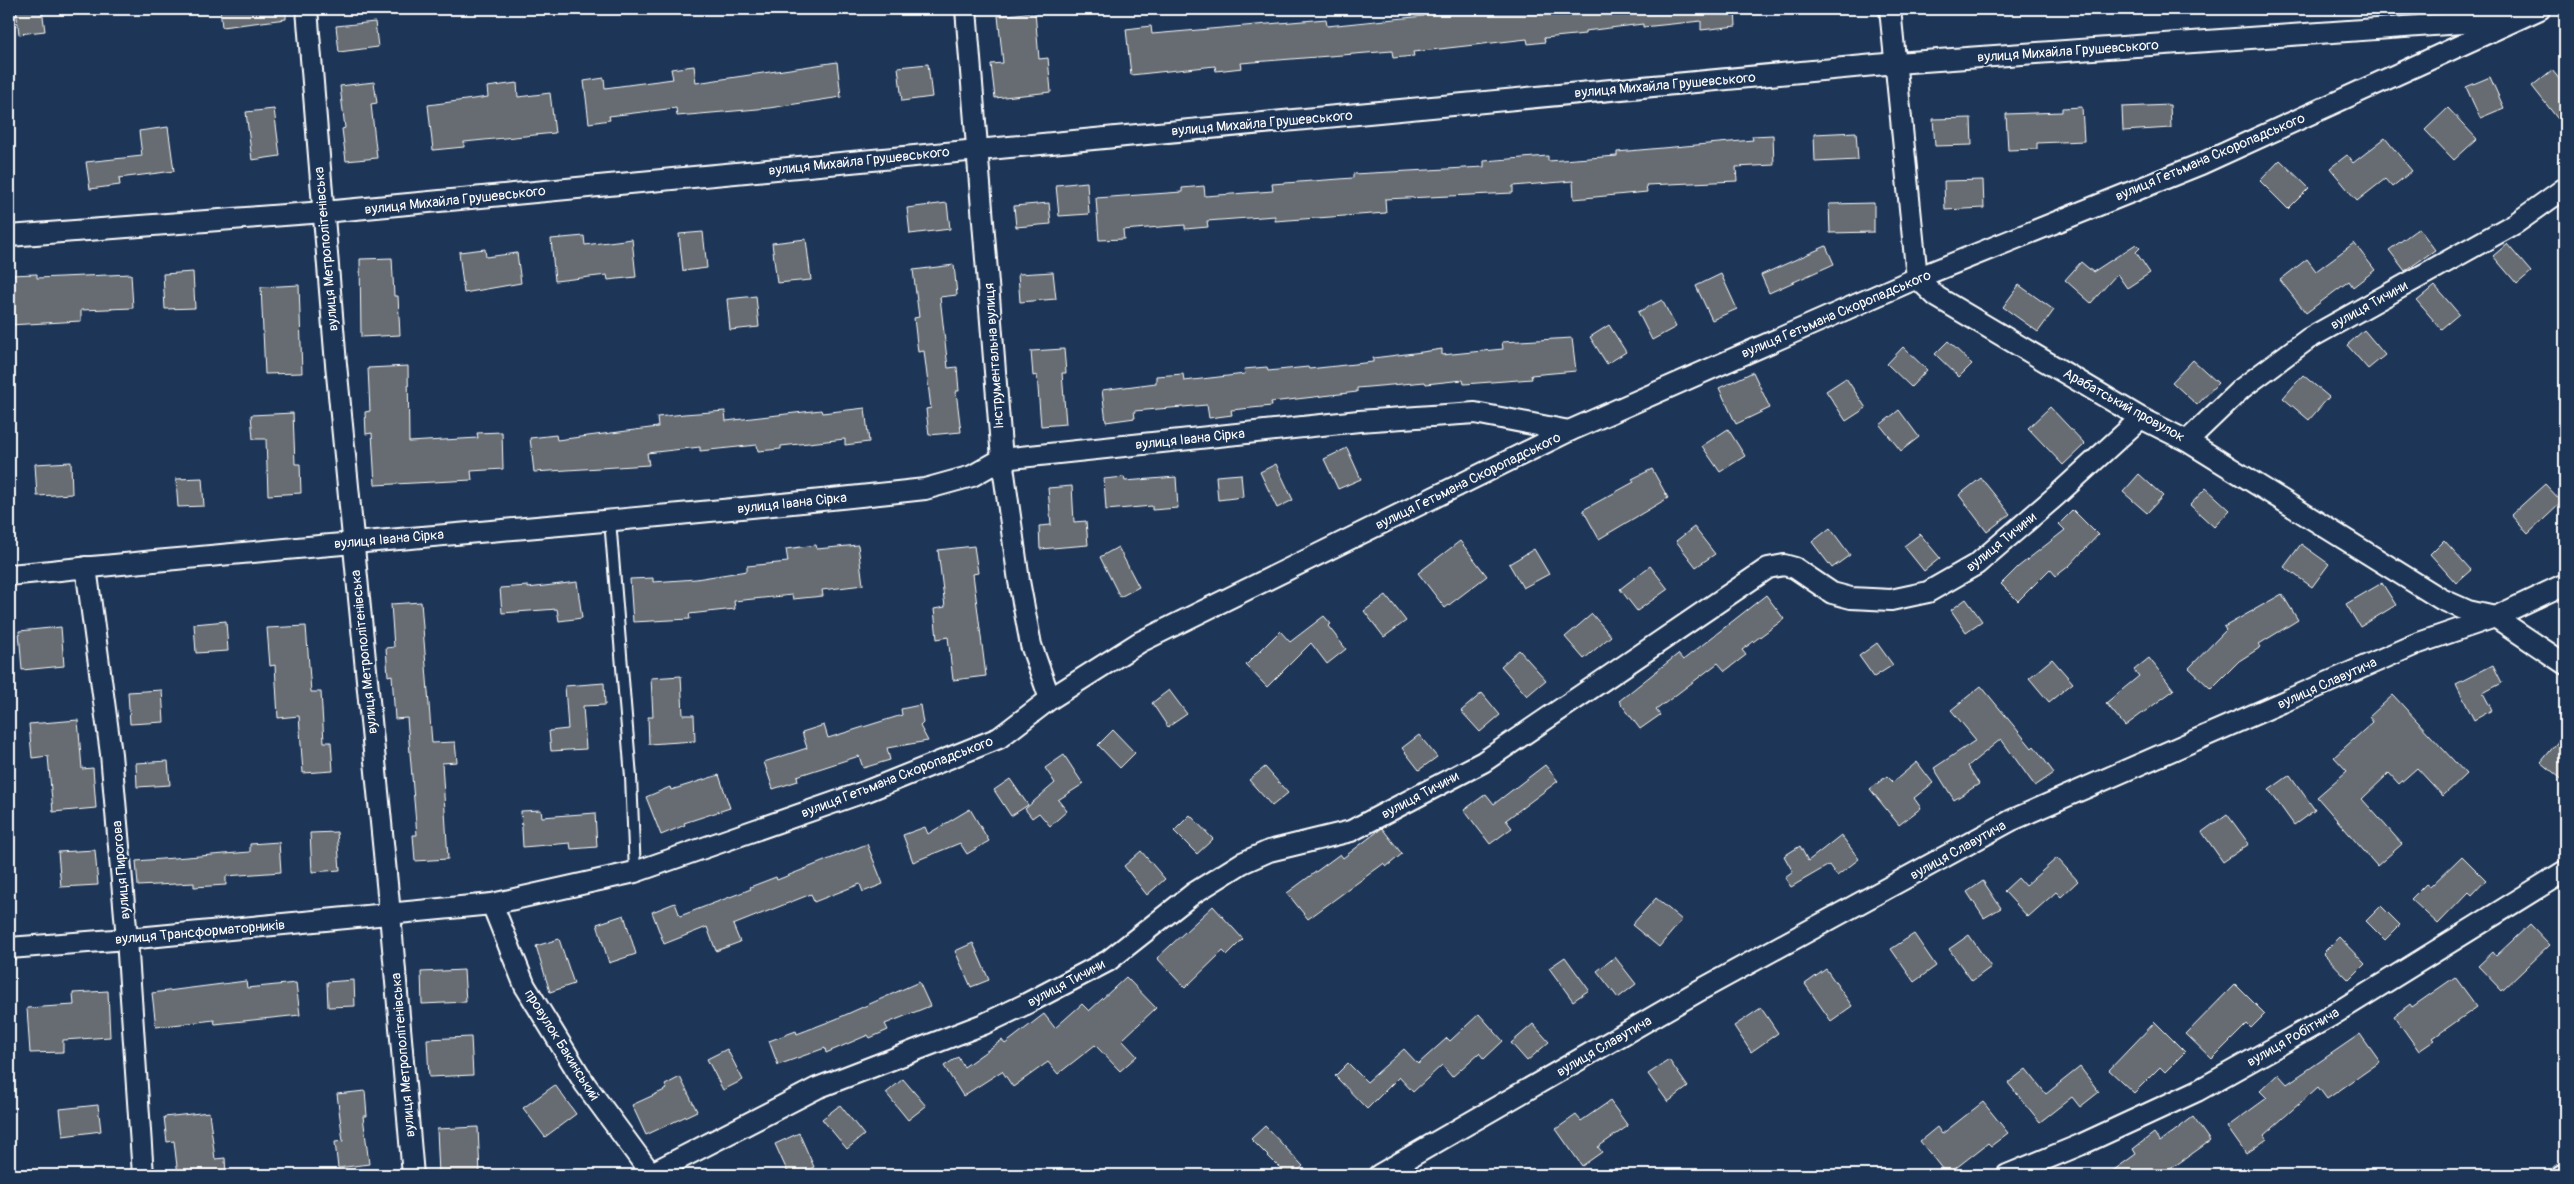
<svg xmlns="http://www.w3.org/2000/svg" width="2574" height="1184" viewBox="0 0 2574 1184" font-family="Pangolin,sans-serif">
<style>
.building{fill:#666c71;stroke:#fff}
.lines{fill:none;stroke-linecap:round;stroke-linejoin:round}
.lane-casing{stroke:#fff;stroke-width:14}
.street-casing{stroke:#fff;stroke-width:24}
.lane{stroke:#1d3557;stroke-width:10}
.street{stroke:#1d3557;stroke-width:20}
.labels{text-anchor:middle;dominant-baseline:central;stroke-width:4.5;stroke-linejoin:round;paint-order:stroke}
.street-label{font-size:14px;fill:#fff;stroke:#1d3557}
</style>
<rect width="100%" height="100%" fill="#1d3557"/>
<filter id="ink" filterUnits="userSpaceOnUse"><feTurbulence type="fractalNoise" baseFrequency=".02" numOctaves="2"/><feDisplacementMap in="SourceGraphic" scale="10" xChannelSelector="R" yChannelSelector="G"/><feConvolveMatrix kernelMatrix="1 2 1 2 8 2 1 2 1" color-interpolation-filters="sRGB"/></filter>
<g filter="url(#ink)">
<g class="building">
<polygon points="16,9 42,9 45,31 19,34"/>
<polygon points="220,9 286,9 286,19 222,27"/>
<polygon points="1423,9 1735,9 1736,26 1701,30 1701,21 1643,27 1643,24 1585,31 1585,34 1544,38 1545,42 1528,44 1527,39 1413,52 1414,56 1393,58 1392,51 1241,63 1242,68 1216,71 1215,66 1131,75 1126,29 1151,26 1152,34 1326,19 1327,26 1424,16"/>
<polygon points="1035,12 1039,59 1048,58 1051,92 995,98 991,64 1003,63 998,16"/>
<polygon points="375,22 378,47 339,52 336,26"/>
<polygon points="837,62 841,97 769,108 677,116 676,108 609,116 610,120 589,123 584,81 604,78 605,88 673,79 671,69 694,66 696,83"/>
<polygon points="928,64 932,97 902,101 898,67"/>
<polygon points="2552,70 2565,86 2565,128 2532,86"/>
<polygon points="2490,77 2504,108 2480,118 2466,87"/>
<polygon points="374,82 377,103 371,104 377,158 346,161 342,129 345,128 340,86"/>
<polygon points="517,83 518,97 550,93 555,133 464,142 464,147 433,150 428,105 488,97 487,87"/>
<polygon points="2170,105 2171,128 2123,131 2122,107"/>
<polygon points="2082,107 2084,141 2037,143 2037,149 2008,150 2006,114 2062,112 2062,108"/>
<polygon points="2448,108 2477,139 2454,160 2425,130"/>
<polygon points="274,109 280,156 252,160 246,112"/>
<polygon points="1971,118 1972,145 1935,146 1933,119"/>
<polygon points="168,127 174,171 119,178 120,185 90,189 86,162 142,156 139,131"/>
<polygon points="1856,132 1858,160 1815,162 1814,134"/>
<polygon points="1773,135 1774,165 1736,167 1737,181 1646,185 1647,192 1574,199 1573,181 1513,186 1513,193 1385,199 1386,213 1275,221 1275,216 1207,221 1208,227 1185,229 1185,225 1123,230 1124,239 1099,240 1096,198 1182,192 1182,188 1204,186 1205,196 1273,191 1272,184 1353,178 1353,174 1484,167 1484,161 1548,156 1548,161 1617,156 1617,152 1753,140 1752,136"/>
<polygon points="2385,138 2412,171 2392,187 2385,179 2357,201 2330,168 2347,155 2353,163"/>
<polygon points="2280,160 2309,188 2288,209 2260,181"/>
<polygon points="1983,180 1984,208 1945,210 1944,181"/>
<polygon points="1087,182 1089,214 1059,216 1056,185"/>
<polygon points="947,203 950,229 910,234 907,208"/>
<polygon points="1049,203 1051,224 1016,227 1014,206"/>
<polygon points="1874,203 1874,232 1830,233 1829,204"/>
<polygon points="2419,228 2435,250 2405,271 2389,250"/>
<polygon points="703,232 707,268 683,271 679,234"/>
<polygon points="584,236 585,245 632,239 636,277 608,280 607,275 555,281 551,239"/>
<polygon points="806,239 811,280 777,283 772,243"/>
<polygon points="2354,243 2375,270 2353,287 2349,281 2306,313 2280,280 2307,259 2316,271"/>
<polygon points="2136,244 2140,248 2136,252 2150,273 2127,288 2117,274 2091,303 2065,280 2081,262 2093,272"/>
<polygon points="2507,244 2531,272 2517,284 2493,256"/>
<polygon points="1826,246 1834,264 1769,293 1761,275"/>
<polygon points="485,249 486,257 517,253 521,283 464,293 459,252"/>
<polygon points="392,258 394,296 398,296 400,335 361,337 360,259"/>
<polygon points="954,265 957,295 940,297 948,368 957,367 959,391 956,391 961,432 929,435 926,409 931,408 924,351 918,352 914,318 919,317 913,270"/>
<polygon points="193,272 195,308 165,309 163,274"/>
<polygon points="1053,272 1056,299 1020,302 1018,274"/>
<polygon points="37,274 37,278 131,274 133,308 81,310 81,321 9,325 9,275"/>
<polygon points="1721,274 1737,309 1712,320 1696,286"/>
<polygon points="299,285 302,373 265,374 261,287"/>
<polygon points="2019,285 2054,310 2038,332 2003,307"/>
<polygon points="2435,286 2459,314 2441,329 2417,301"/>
<polygon points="756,296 759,327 730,330 727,299"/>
<polygon points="1662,300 1676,327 1652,340 1638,312"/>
<polygon points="1609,325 1626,352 1607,364 1590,337"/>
<polygon points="2364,330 2385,355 2368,369 2347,345"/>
<polygon points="1572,338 1576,371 1531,375 1532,379 1464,384 1463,380 1426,384 1425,382 1357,388 1357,392 1271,402 1272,406 1231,410 1232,415 1209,418 1207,405 1134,411 1135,418 1106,422 1102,390 1156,383 1156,376 1183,374 1184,381 1245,374 1244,369 1267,367 1268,371 1308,367 1309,369 1373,362 1373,358 1422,352 1442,349 1442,355 1503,349 1502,342"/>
<polygon points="1948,341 1972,364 1959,377 1935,354"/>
<polygon points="1903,347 1927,370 1911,387 1887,364"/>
<polygon points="1064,349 1066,373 1062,373 1066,424 1041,426 1037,375 1033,376 1031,351"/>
<polygon points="2193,360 2218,383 2197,405 2172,382"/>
<polygon points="408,366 409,442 478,438 477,433 502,432 503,469 471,471 472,480 375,485 372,433 366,434 365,412 370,411 368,368"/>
<polygon points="1753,372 1770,408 1736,424 1719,388"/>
<polygon points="2303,375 2329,397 2309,420 2283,398"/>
<polygon points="1846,378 1866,408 1846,421 1826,391"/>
<polygon points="2050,407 2085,444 2063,465 2028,428"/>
<polygon points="865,408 869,442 845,445 845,439 781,446 781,449 758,451 757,445 700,451 700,447 647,453 649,465 534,472 530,438 556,435 557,440 658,427 657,417 684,414 725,411 726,421 821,410 822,413"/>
<polygon points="1899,410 1919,437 1901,451 1880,425"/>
<polygon points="293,413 295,464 300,464 301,493 268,495 266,439 253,439 251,415"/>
<polygon points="1728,429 1745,456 1720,472 1702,446"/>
<polygon points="1347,448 1361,479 1338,489 1324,459"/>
<polygon points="71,462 72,494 37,496 35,464"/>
<polygon points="1276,464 1293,500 1277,508 1260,472"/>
<polygon points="1652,469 1668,498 1599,539 1583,510 1634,482 1632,479"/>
<polygon points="1241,474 1243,497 1218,500 1216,476"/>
<polygon points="2139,474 2163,496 2147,513 2123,492"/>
<polygon points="1124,477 1125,481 1176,477 1178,508 1152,510 1152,506 1106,510 1104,479"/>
<polygon points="202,478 204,506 178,507 176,479"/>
<polygon points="1981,478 2010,514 1987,532 1959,495"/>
<polygon points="2545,484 2562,502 2528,534 2511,515"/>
<polygon points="1072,486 1074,522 1086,521 1088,545 1040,549 1039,526 1051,525 1048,488"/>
<polygon points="2206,488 2230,510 2214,527 2190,505"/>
<polygon points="2073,510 2098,535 2069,566 2056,576 2050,569 2018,601 2001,584 2018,567 2065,530 2059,524"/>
<polygon points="1694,527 1715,554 1696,567 1676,541"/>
<polygon points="1830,528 1850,555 1832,568 1812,542"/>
<polygon points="1920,534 1940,558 1924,571 1904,546"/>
<polygon points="2444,540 2471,570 2456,583 2430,554"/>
<polygon points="1460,541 1487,576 1445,608 1418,573"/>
<polygon points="2301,544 2329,564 2312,587 2284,567"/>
<polygon points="816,545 817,549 858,545 863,585 822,590 823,596 793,599 792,595 734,601 735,609 689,614 690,619 633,622 630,579 653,578 653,582 696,579 747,571 747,566 788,562 786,549"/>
<polygon points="974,546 978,573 973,574 986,676 953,680 948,637 937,639 934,609 945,607 938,550"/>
<polygon points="1118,547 1139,587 1120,597 1100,557"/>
<polygon points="1534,549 1549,574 1523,588 1509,564"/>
<polygon points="1650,566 1668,589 1637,611 1620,589"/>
<polygon points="577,582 582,618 559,621 557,609 502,613 500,588 528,586 528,588"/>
<polygon points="2382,583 2396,605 2360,627 2346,604"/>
<polygon points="2282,594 2298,620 2259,644 2261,647 2239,661 2211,689 2189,668 2226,630 2224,627"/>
<polygon points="1386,595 1406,621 1384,637 1364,611"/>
<polygon points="1766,595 1784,619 1742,650 1746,655 1725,671 1718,663 1656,710 1660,715 1640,729 1619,701 1678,654 1683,660"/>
<polygon points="1966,599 1982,621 1966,632 1951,610"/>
<polygon points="421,602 432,743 455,742 457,762 442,763 448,859 415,861 413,835 417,835 407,718 395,719 392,675 388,676 386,648 394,647 391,604"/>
<polygon points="1592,614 1611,636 1584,659 1565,637"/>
<polygon points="1324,616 1331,624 1328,626 1346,649 1327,664 1311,643 1267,687 1246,665 1280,631 1290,642"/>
<polygon points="226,621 228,651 196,653 194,624"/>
<polygon points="306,626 311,692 321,692 324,742 331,742 333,771 303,773 299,716 278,718 275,665 270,666 267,628"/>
<polygon points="61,627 64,666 22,670 19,631"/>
<polygon points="1877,643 1893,665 1874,677 1859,656"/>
<polygon points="1519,650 1546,680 1527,696 1501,666"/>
<polygon points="2149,658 2174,690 2125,726 2106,703 2139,676 2134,670"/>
<polygon points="2052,659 2073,683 2049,702 2029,678"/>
<polygon points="2493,665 2502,683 2483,693 2492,710 2474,720 2456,684"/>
<polygon points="681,676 683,715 694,715 695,741 649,744 648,717 653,717 651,678"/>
<polygon points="604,683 605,705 583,706 586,749 551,751 549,731 568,729 565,686"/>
<polygon points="1981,686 2032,748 2034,746 2054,773 2035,786 2001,739 1968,766 1979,784 1954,800 1934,768 1976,740 1951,710"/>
<polygon points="162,690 164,722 130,724 128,692"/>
<polygon points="1169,690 1187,714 1168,727 1152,703"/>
<polygon points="1482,693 1500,715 1480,732 1461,711"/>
<polygon points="2393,695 2466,774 2443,796 2417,768 2399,784 2389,773 2362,799 2402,844 2377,866 2317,797 2347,771 2334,757 2373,722 2369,717"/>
<polygon points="920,705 923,723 920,726 928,741 887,748 890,760 863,768 859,756 797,776 798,781 773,789 764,762 807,748 802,732 824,725 828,738 902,715 901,709"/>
<polygon points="78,720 82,769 93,768 96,808 53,812 48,756 32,758 29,724"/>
<polygon points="1113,730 1135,753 1120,768 1098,745"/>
<polygon points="2565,733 2565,782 2541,762"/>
<polygon points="1419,735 1437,757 1419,770 1402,748"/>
<polygon points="1064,755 1083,784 1058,800 1067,811 1050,826 1039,813 1032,818 1025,809 1055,783 1045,768"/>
<polygon points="168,761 170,785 137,787 136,763"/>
<polygon points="1917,762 1933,783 1914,798 1921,808 1899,825 1870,789 1887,776 1893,782"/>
<polygon points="1545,765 1558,781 1506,820 1512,828 1490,844 1464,810 1486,794 1494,804"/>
<polygon points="1265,767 1288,793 1272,806 1249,780"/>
<polygon points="719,775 730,808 684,823 685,825 661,835 646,797 670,787 671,790"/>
<polygon points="2290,775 2315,810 2294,825 2269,790"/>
<polygon points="1010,779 1028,805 1011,816 994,790"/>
<polygon points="970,809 989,841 967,854 960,843 913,862 903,835 925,827 928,834"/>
<polygon points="541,810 542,817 595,813 597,847 571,849 570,843 523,847 521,811"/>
<polygon points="2227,814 2249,844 2223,862 2202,832"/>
<polygon points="1190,815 1213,839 1197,854 1174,831"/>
<polygon points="1382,828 1402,854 1386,867 1383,864 1308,919 1287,893 1340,854 1343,858"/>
<polygon points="337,832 340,870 312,872 310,833"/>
<polygon points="1841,835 1859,859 1837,876 1829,865 1791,887 1785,878 1793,872 1784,856 1800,846 1808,861"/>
<polygon points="279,842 281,872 226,876 226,885 194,887 194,883 138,886 136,861 250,852 250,844"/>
<polygon points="867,844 883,884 863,892 860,884 814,902 811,894 733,925 740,942 716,951 707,927 664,944 652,912 675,903 680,916 751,889 750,887 776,877 777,880"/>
<polygon points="95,850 98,885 61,887 58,852"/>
<polygon points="1141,851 1165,879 1147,895 1124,866"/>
<polygon points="2462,856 2486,880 2472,895 2469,892 2438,924 2411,899 2426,884 2430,887"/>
<polygon points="2057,858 2078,881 2061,897 2056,892 2028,917 2004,891 2018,878 2025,886"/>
<polygon points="1983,881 2001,908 1984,918 1967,892"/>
<polygon points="1656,898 1682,920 1659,947 1632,925"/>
<polygon points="1213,906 1243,939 1227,955 1223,951 1185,988 1157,958"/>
<polygon points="2381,906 2400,925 2385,940 2366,921"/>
<polygon points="624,915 636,954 609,963 597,924"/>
<polygon points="2530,924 2550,945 2502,991 2478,966 2493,952 2496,956"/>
<polygon points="1914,934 1936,966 1914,982 1891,949"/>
<polygon points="1969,935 1991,967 1972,981 1949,949"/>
<polygon points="2339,937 2365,964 2349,980 2323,953"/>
<polygon points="559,939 574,984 550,992 536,946"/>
<polygon points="973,943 989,980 971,987 955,951"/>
<polygon points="1565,957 1589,990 1573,1001 1549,968"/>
<polygon points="1615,957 1636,984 1618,998 1597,971"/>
<polygon points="1826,969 1852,1006 1831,1021 1805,984"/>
<polygon points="464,970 466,1002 422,1004 421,972"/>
<polygon points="1126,977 1156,1008 1122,1040 1137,1056 1120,1071 1095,1045 1058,1074 1048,1062 1013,1087 1002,1071 963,1096 944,1066 958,1057 964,1067 1002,1040 1005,1044 1044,1014 1055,1028 1082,1004 1089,1011"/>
<polygon points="2455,977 2477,1007 2433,1038 2435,1040 2419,1051 2394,1016 2410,1004 2412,1007"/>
<polygon points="354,980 355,1006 328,1007 327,982"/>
<polygon points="246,981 247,988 296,983 300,1015 215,1024 214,1020 156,1027 152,993"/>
<polygon points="919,982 930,1006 885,1024 888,1030 870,1038 868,1035 826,1053 825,1048 778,1065 769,1041 796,1031 797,1034 836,1019"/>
<polygon points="2235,984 2265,1014 2251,1028 2247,1024 2212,1059 2186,1034"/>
<polygon points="108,991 110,1037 63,1040 63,1052 30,1053 27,1008 74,1005 73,993"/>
<polygon points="1761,1008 1778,1033 1751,1052 1734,1026"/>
<polygon points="1479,1014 1503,1041 1484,1059 1479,1053 1452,1077 1442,1065 1413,1092 1399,1077 1367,1109 1335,1076 1348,1063 1367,1082 1404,1049 1418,1064 1447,1038 1450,1041"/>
<polygon points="2155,1022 2185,1052 2165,1072 2160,1067 2134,1093 2109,1070"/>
<polygon points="1533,1024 1549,1042 1527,1061 1511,1043"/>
<polygon points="2360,1034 2380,1062 2327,1099 2318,1087 2264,1135 2267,1139 2246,1154 2227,1127 2267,1098 2260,1091 2278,1074 2287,1084"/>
<polygon points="471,1037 473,1075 429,1077 427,1039"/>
<polygon points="727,1049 743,1080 723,1090 707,1059"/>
<polygon points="1669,1060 1688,1087 1668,1102 1648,1074"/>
<polygon points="2080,1067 2099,1092 2080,1107 2072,1097 2040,1122 2008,1083 2026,1069 2046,1094"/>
<polygon points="680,1077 697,1111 646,1135 632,1105 667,1089 665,1085"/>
<polygon points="903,1079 926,1106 908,1120 886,1093"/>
<polygon points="555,1085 576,1114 545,1137 523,1108"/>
<polygon points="365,1091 367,1116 363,1116 369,1164 338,1168 335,1142 343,1141 337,1094"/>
<polygon points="1610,1101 1628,1126 1598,1147 1602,1152 1582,1166 1556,1129 1576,1115 1581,1121"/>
<polygon points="1983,1102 2008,1133 1991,1146 1988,1143 1947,1175 1920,1141 1937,1127 1942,1134"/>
<polygon points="98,1105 101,1131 63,1136 60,1109"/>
<polygon points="840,1105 864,1135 847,1149 822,1119"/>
<polygon points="209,1112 215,1159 225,1158 226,1175 178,1175 174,1141 167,1142 164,1117"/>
<polygon points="2193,1117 2210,1141 2162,1175 2107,1175 2136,1154 2133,1149 2154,1133 2160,1142"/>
<polygon points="1265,1126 1303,1166 1294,1175 1287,1175 1251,1139"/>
<polygon points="478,1127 480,1175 439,1175 437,1129"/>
<polygon points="799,1133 814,1167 796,1175 789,1175 775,1144"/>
</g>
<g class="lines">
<g class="lane-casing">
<polyline id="lane" points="610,520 631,777 635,872"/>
</g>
<g class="street-casing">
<g id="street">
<polyline points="307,9 336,364 390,914 413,1175"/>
<polyline points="966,9 1002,459 1019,581 1031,645 1050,699"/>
<polyline points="1890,9 1917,278 1937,297 2141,418 2187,441 2441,599 2468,611 2495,617 2565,664"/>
<polyline points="9,236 324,212 1896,63 2504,20"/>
<polyline points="2187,441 2241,389 2308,339 2516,223 2565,188"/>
<polyline points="86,567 111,754 127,939 143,1175"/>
<path d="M 9,575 C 314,544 620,523 925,489 L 972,476 L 1002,459 L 1359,421 L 1475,413 L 1569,431"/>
<polyline points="492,904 525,986 585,1084 652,1175"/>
<polyline points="9,948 127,939 492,904 635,872 867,791 999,738 1050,699 1140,642 1569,431 1917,278 2201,164 2540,9"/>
<polyline points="650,1174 817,1088 984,1024 1024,1005 1108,961 1194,893 1242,863 1269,851 1351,831 1483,762 1768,568 1784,565 1795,568 1832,593 1851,598 1891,600 1928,592 1977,564 2056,496 2141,418"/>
<polyline points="1379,1175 1702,989 2012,820 2416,644 2495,617 2565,584"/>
<polyline points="2007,1175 2080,1145 2197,1091 2331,1016 2565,871"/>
<polyline points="2562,1175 2565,1174"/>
</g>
</g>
<use href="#lane" class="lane"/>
<use href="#street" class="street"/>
</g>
</g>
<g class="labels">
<g class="street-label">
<text transform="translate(2068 51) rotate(-4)">вулиця Михайла Грушевського</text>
<text transform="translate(1665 85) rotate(-5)">вулиця Михайла Грушевського</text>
<text transform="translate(1262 123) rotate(-5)">вулиця Михайла Грушевського</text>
<text transform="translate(2210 157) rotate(-23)">вулиця Гетьмана Скоропадського</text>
<text transform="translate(859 161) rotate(-6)">вулиця Михайла Грушевського</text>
<text transform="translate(455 200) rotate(-6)">вулиця Михайла Грушевського</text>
<text transform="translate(326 249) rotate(-95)">вулиця Метрополітенівська</text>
<text transform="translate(2369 305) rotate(-29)">вулиця Тичини</text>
<text transform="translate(1836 314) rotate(-23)">вулиця Гетьмана Скоропадського</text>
<text transform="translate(994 356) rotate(-94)">Інструментальна вулиця</text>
<text transform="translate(2124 405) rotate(29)">Арабатський провулок</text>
<text transform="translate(1190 439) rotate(-6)">вулиця Івана Сірка</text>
<text transform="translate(1468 481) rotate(-26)">вулиця Гетьмана Скоропадського</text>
<text transform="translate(792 503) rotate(-6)">вулиця Івана Сірка</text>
<text transform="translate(389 539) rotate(-5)">вулиця Івана Сірка</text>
<text transform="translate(2001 542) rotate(-39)">вулиця Тичини</text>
<text transform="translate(364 652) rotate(-96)">вулиця Метрополітенівська</text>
<text transform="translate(2327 683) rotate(-24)">вулиця Славутича</text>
<text transform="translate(897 777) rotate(-21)">вулиця Гетьмана Скоропадського</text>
<text transform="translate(1420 795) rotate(-28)">вулиця Тичини</text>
<text transform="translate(1958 850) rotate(-29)">вулиця Славутича</text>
<text transform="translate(121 870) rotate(-95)">вулиця Пирогова</text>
<text transform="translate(200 932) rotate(-5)">вулиця Трансформаторників</text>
<text transform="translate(1066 983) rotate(-28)">вулиця Тичини</text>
<text transform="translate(2293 1037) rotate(-30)">вулиця Робітнича</text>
<text transform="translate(562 1045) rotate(58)">провулок Бакинський</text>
<text transform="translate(1604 1046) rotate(-30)">вулиця Славутича</text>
<text transform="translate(403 1055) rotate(-95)">вулиця Метрополітенівська</text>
</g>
</g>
<rect width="2574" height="1184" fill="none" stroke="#1d3557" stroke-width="30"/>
<rect x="15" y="15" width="2544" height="1154" fill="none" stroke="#fff" stroke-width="2" filter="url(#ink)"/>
</svg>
